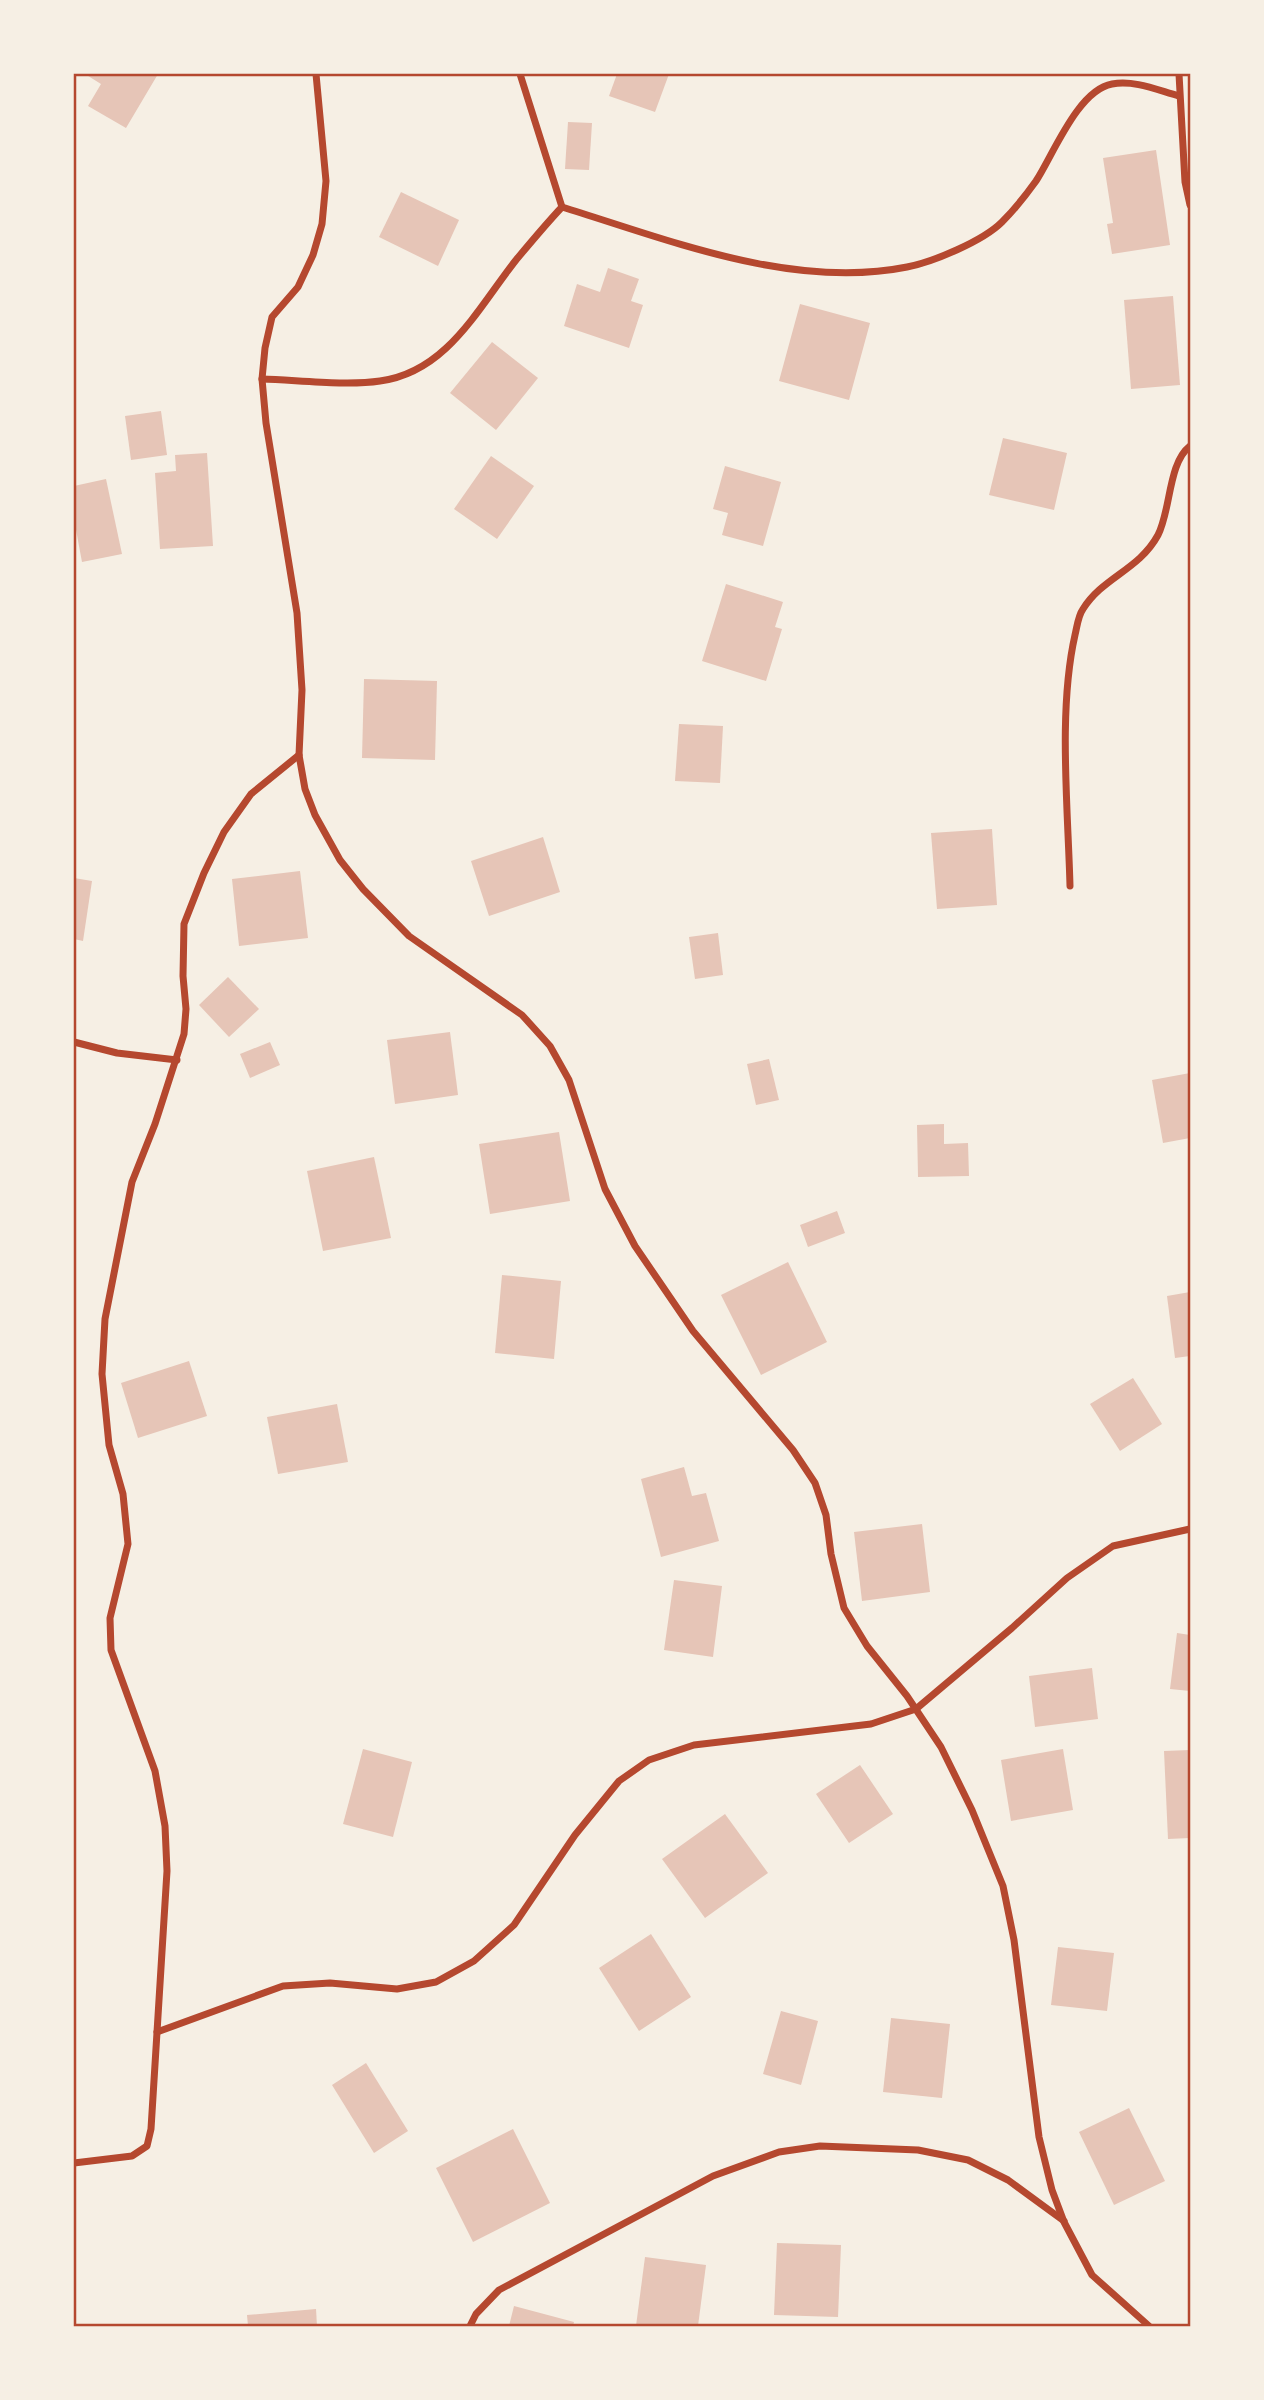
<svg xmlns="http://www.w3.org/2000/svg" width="1264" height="2400" viewBox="0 0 1264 2400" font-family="'Sofia Sans Condensed',sans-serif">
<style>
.building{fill:#e6c5b7}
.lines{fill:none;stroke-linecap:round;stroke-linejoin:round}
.minor{stroke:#b5482f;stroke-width:7}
.neatline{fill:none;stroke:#b5482f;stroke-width:2.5}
</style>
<rect width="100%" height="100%" fill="#f6efe4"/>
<g class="building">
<polygon points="85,74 158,74 126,128 88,106 101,84"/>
<polygon points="617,74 669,74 655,112 609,96"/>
<polygon points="568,122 592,123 589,170 565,169"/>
<polygon points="1156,150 1170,245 1112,254 1107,224 1113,223 1103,158"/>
<polygon points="401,192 459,220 438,266 379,237"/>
<polygon points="608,268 639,279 631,301 643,305 629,348 564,326 577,284 600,292"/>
<polygon points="1173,296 1180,385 1131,389 1124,300"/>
<polygon points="800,304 870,323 849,400 779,381"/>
<polygon points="492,342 538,378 496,430 450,393"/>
<polygon points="161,411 167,455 131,460 125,416"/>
<polygon points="1003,438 1067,453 1054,510 989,495"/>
<polygon points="207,453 213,546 160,549 155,473 176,471 175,455"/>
<polygon points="491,456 534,486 497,539 454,509"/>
<polygon points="725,466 781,482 763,546 722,535 728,513 713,509"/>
<polygon points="106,479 122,554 82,562 74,519 74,486"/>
<polygon points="726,584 783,602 775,627 782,629 766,681 702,661"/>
<polygon points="364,679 437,681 435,760 362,758"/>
<polygon points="679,724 723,726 720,783 675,781"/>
<polygon points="992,829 997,905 937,909 931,833"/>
<polygon points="543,837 560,892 489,916 471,861"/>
<polygon points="300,871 308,938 239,946 232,879"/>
<polygon points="74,878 92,881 83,941 74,939"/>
<polygon points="718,933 723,975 695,979 689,937"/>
<polygon points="228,977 259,1009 229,1037 199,1005"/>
<polygon points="450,1032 458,1095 395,1104 387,1040"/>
<polygon points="270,1042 280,1065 250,1078 240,1054"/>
<polygon points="769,1059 779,1100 756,1105 747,1064"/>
<polygon points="1190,1073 1190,1138 1163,1143 1152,1080"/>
<polygon points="944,1124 944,1144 968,1143 969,1176 918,1177 917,1125"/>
<polygon points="559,1132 570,1201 490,1214 479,1144"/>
<polygon points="374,1157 391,1238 323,1251 307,1171"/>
<polygon points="837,1211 845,1233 808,1247 800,1225"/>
<polygon points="788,1262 827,1342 761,1375 721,1295"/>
<polygon points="502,1275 561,1281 554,1359 495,1353"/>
<polygon points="1190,1292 1190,1356 1175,1358 1167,1296"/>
<polygon points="189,1361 207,1416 138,1438 121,1383"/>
<polygon points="1133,1378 1162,1424 1120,1451 1090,1404"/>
<polygon points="337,1404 348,1462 278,1474 267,1417"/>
<polygon points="684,1467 692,1496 706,1493 719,1541 661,1557 641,1479"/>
<polygon points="922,1524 930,1592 862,1601 854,1532"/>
<polygon points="674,1580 722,1586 713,1657 664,1650"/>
<polygon points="1177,1633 1190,1635 1190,1691 1170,1689"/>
<polygon points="1092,1668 1098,1719 1035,1727 1029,1676"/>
<polygon points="363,1749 412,1762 393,1837 343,1824"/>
<polygon points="1063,1749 1073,1810 1011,1821 1001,1760"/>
<polygon points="1190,1750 1190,1838 1168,1839 1164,1751"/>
<polygon points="860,1765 893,1814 849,1843 816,1794"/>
<polygon points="725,1814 768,1873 705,1918 662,1859"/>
<polygon points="651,1934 691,1997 639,2031 599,1968"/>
<polygon points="1058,1947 1114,1953 1107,2011 1051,2005"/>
<polygon points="781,2011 818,2021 801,2085 763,2074"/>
<polygon points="891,2018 950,2024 942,2098 883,2092"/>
<polygon points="366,2063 408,2131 374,2153 332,2085"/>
<polygon points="1129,2108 1165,2181 1114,2205 1079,2132"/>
<polygon points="513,2129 550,2203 473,2242 436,2168"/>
<polygon points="777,2243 841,2245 838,2317 774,2315"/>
<polygon points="645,2257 706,2265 698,2326 636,2326"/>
<polygon points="514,2306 574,2322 573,2326 509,2326"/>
<polygon points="316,2309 317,2326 248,2326 247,2315"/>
</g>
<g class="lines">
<g class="minor">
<polyline points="316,74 326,181 322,224 313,255 298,287 272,317 265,348 262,379 266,423 297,613 302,690 299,755 305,789 315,815 340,860 363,889 409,936 522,1015 550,1046 569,1080 605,1189 635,1246 693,1331 793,1450 815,1483 826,1515 831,1554 844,1608 867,1646 907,1696 941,1747 972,1810 1003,1886 1014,1940 1039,2137 1052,2190 1064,2222 1092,2275 1149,2326"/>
<polyline points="1179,74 1185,182 1190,205"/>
<path d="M 562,207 C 669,240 793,290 907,267 C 933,262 983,241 1002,222 C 1014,210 1026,195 1036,181 C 1053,155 1078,90 1112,84 C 1135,80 1157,90 1179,96"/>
<path d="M 262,379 C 297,380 346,386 380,381 C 447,372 478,308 516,260 C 531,242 546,224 562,207 L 520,74"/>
<path d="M 1070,886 C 1068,808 1058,710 1075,635 C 1077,627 1078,616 1083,609 C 1103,577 1139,570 1158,535 C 1171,510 1168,463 1190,446"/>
<polyline points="74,1042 117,1053 177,1060"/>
<polyline points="157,2032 283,1986 330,1983 397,1989 436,1982 474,1961 514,1925 575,1835 619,1781 649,1760 694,1745 871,1724 916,1709 1012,1628 1067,1578 1113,1546 1190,1529"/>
<polyline points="74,2163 132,2156 147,2146 151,2129 167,1871 165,1826 155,1771 111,1650 110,1618 128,1544 123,1494 109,1445 102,1374 105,1319 132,1182 155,1124 184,1034 186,1009 183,976 184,924 204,873 224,832 251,794 299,755"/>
<polyline points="470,2326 476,2314 499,2290 713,2176 779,2152 820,2146 918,2150 968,2160 1008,2180 1064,2221"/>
</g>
</g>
<rect width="1264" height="2400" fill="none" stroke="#f6efe4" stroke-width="150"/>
<rect x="75" y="75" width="1114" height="2250" class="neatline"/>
</svg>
